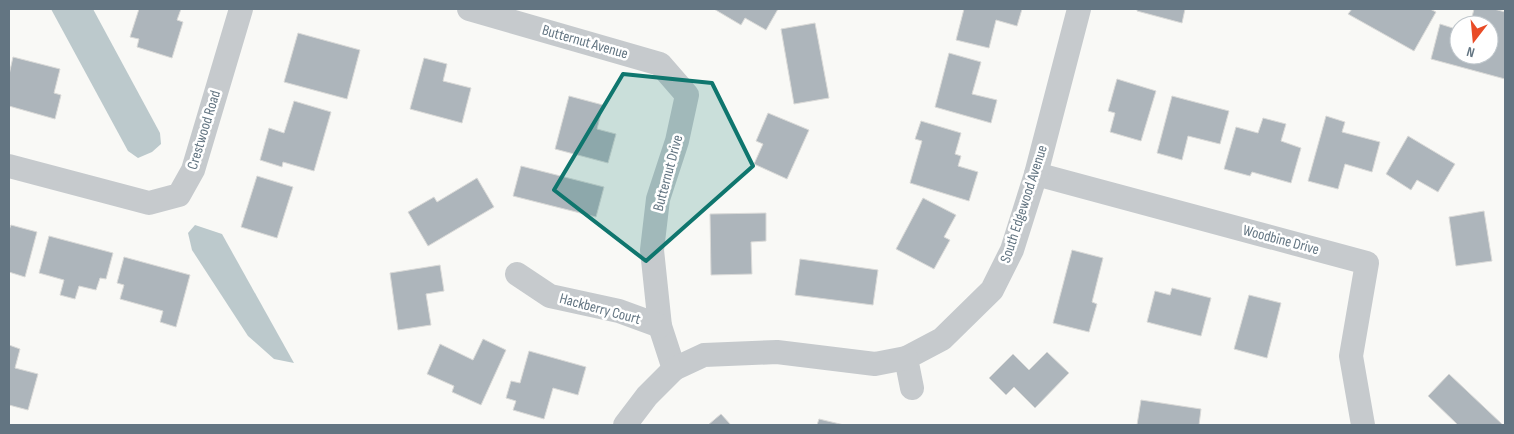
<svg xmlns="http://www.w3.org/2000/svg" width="1514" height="434" viewBox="0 0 1514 434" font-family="'Sofia Sans Condensed',sans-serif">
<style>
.water{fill:#bcc9cc}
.building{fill:#adb5bb;stroke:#dadad8}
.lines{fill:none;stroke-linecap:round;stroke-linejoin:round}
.minor{stroke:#c6cacd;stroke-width:24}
.marked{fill:#0f766e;fill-opacity:0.2;stroke:#0f766e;stroke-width:4;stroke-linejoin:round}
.labels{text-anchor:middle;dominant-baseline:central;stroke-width:5;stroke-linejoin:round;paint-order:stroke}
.street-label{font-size:15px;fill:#637582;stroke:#fff}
</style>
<rect width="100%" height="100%" fill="#f9f9f6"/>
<g class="water">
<polygon points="51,9 93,9 160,133 161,144 152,152 138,158 128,151"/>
<polygon points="195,225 222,234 294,363 274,359 248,336 192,250 188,233"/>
</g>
<g class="building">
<polygon points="139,9 181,9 177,20 183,22 172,58 137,47 139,39 130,37"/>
<polygon points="714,9 778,9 766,30 745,18 741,25"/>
<polygon points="964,9 1022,9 1017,26 996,20 989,48 956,40"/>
<polygon points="1137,9 1185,9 1182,23 1137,11"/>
<polygon points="1352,9 1430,9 1436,12 1414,51 1348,14"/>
<polygon points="1474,9 1494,9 1505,12 1505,79 1431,59 1440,24 1459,30 1459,55 1489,55 1489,25 1470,25"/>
<polygon points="815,23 829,98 794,104 781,29"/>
<polygon points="298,33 360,50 347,99 284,82"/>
<polygon points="949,53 981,62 972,94 997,100 991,123 935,107"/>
<polygon points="13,57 60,69 54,93 61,95 55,119 9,106 9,75"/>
<polygon points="424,58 447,64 443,81 471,88 462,123 410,109"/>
<polygon points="1117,79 1156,91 1141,141 1110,132 1115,113 1108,111"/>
<polygon points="569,96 603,105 597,129 616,134 608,163 555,149"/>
<polygon points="1172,96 1229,111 1220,144 1188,136 1182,160 1157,153"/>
<polygon points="294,101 331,112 314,171 283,162 282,167 260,160 269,128 284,133"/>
<polygon points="768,113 809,130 787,179 754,164 763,144 756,141"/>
<polygon points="1326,116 1345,122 1342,132 1380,142 1372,172 1345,164 1338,189 1308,181"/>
<polygon points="1263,118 1286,124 1281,141 1301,148 1291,183 1252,172 1250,176 1224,169 1236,127 1258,133"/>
<polygon points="921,121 961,133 955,154 961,156 958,166 978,172 969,201 910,183 922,141 915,139"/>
<polygon points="1408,136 1455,164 1438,192 1417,180 1411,190 1386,174"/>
<polygon points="521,166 604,187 596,217 513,196"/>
<polygon points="257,176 293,187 277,238 241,227"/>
<polygon points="477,178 494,207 428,246 408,212 434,197 437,202"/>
<polygon points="923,198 956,215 944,237 950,240 934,269 896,249"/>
<polygon points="1484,211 1492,261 1456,266 1449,217"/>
<polygon points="766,213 766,241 751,242 752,274 711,275 710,214"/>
<polygon points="11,225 37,232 25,277 9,272 9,230"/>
<polygon points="49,236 113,253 106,279 100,278 96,290 79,286 75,299 60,295 64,280 39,273"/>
<polygon points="1072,250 1103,258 1092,302 1097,304 1089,332 1053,323"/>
<polygon points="124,257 190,275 176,327 160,322 163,311 120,299 124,285 117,283"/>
<polygon points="800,259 878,270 873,305 795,295"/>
<polygon points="440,265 444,291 426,294 431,325 398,330 390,273"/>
<polygon points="1172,288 1211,298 1201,336 1147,322 1155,291 1170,295"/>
<polygon points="1249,295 1281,303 1267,358 1234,349"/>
<polygon points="483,339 506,350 481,405 452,392 454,386 427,374 440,344 473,360"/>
<polygon points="9,345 20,349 15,368 38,374 28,410 9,405"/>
<polygon points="529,351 586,367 578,395 553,388 544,419 513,410 516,401 506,398 511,381 520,383"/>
<polygon points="1047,352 1069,373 1035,408 1014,387 1006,395 989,378 1013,354 1029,370"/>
<polygon points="1449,374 1503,425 1458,425 1428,396"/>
<polygon points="1141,400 1201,409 1199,425 1137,425"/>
<polygon points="721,414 731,425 708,425"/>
<polygon points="819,419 844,425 817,425"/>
</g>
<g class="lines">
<g class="minor">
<polyline points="469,9 660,64 687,95 677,141 658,199 652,250 660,326 674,369"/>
<polyline points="9,166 149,203 179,195 193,170 241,9"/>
<polyline points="1036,174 1367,263 1351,356 1363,425"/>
<polyline points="517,274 550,296 619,311 660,326"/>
<polyline points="912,388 906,358 942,339 992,290 1012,250 1036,174 1079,9"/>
<polyline points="625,425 647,396 674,369 704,355 777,352 875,364 906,358"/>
</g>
</g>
<path class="marked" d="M 623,74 L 712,83 L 753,166 L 646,261 L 554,190 Z"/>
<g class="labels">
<g class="street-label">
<text transform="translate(585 42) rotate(16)">Butternut Avenue</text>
<text transform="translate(204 130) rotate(-73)">Crestwood Road</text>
<text transform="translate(668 173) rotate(-75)">Butternut Drive</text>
<text transform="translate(1024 204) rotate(-72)">South Edgewood Avenue</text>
<text transform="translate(1281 240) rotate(15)">Woodbine Drive</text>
<text transform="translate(600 309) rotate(15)">Hackberry Court</text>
</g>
</g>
<rect width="1514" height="434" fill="none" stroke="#637582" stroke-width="20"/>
<g transform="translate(1474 40) rotate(196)"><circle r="24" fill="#ffffff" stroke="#c1c8cd"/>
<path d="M0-4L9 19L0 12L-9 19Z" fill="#e94b26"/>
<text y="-8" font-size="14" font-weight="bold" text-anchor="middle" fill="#637582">N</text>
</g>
</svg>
